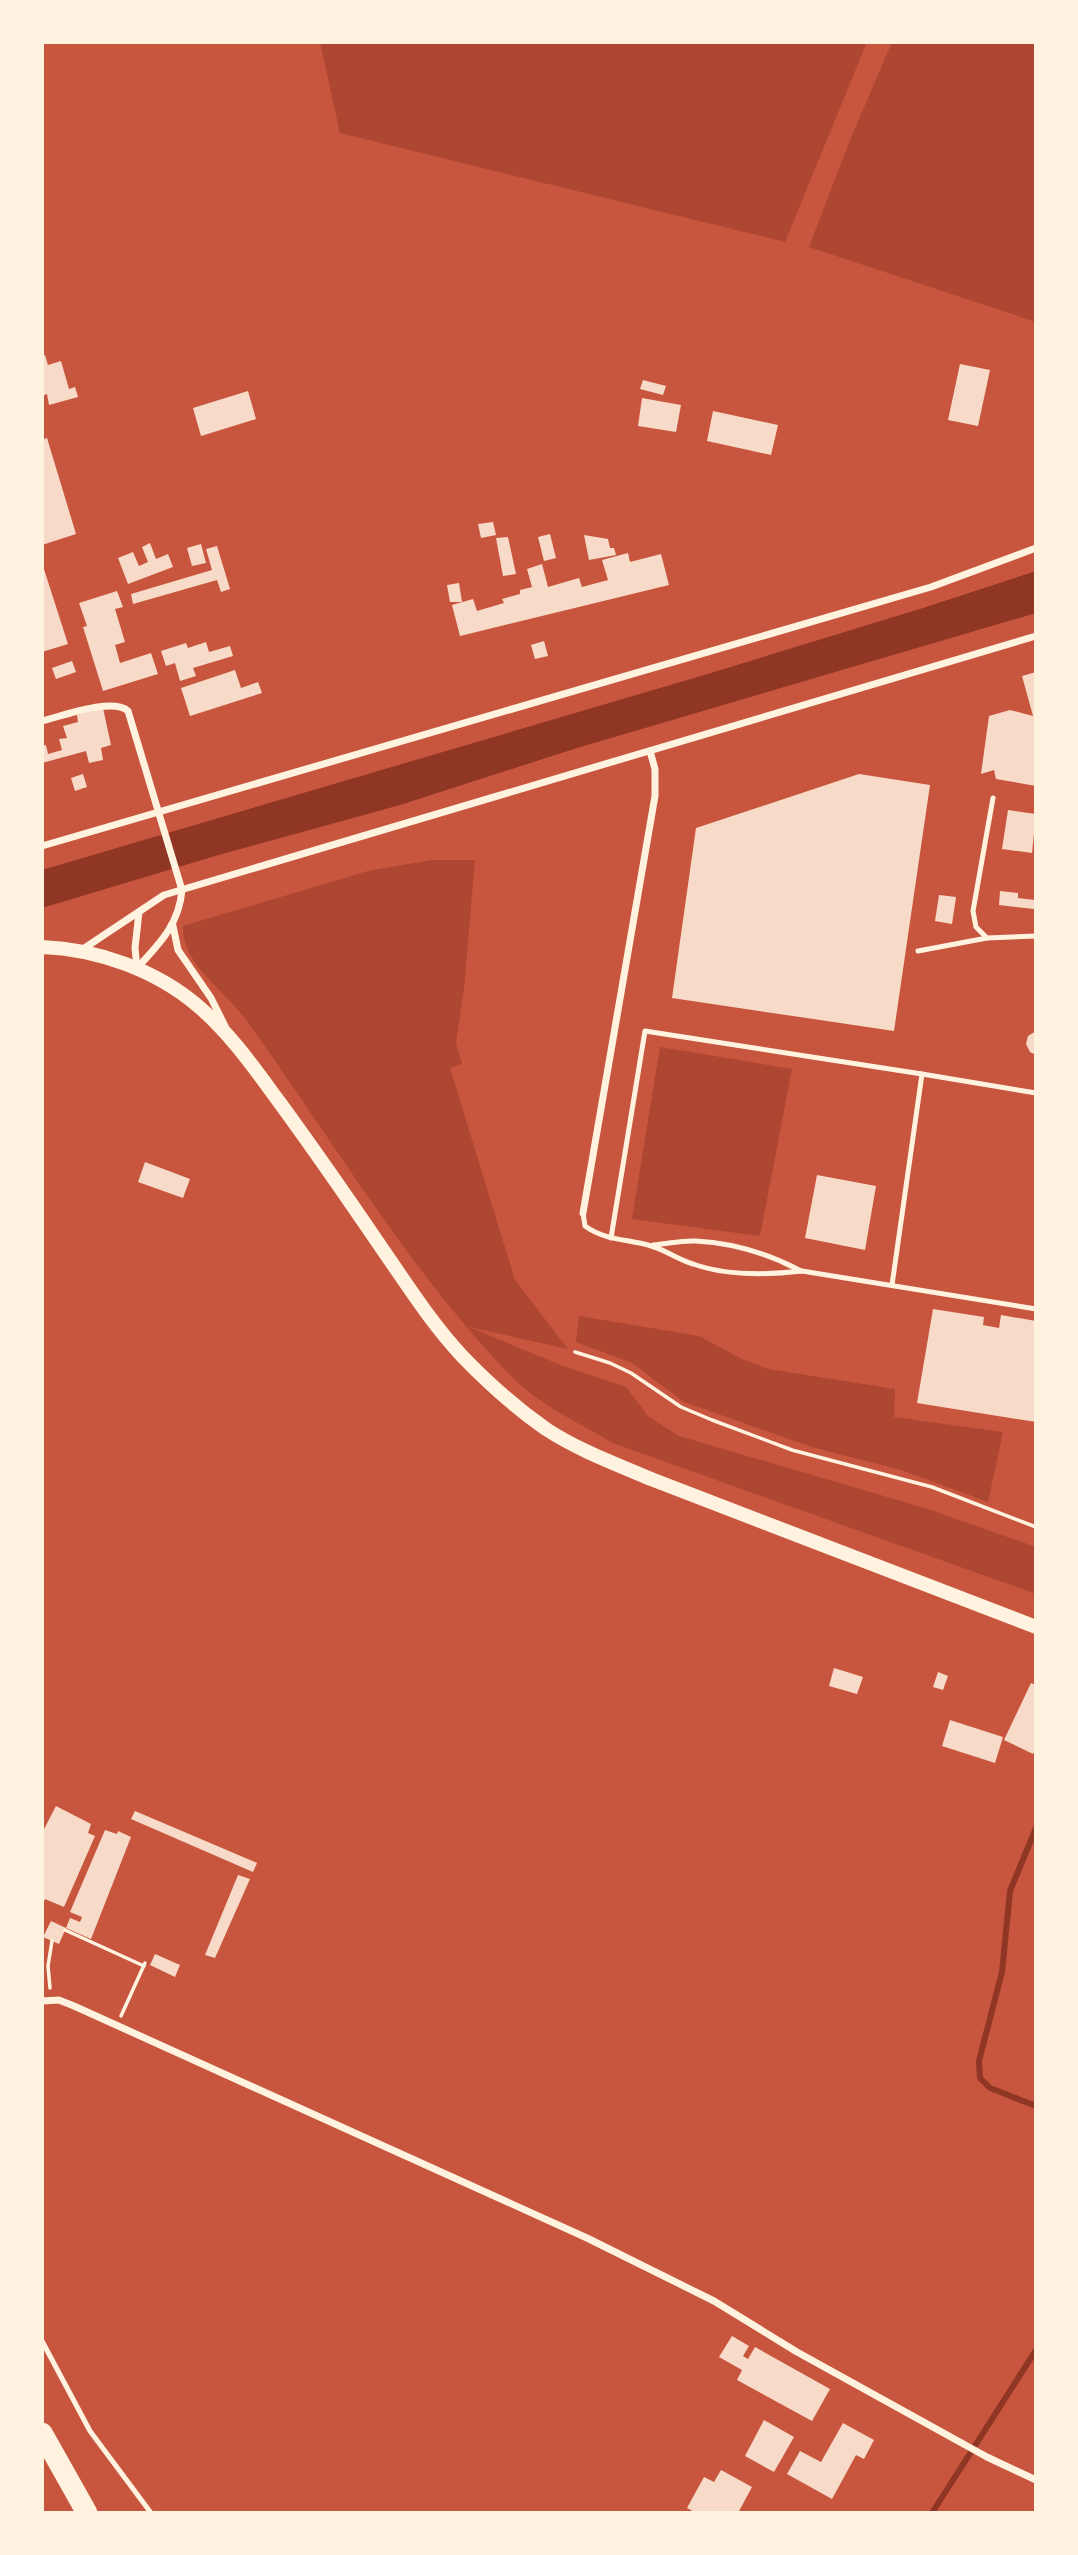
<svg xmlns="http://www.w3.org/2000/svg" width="1078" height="2555" viewBox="0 0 1078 2555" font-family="'Golos Text',sans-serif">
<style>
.green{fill:#ae4732}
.water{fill:#8f3625}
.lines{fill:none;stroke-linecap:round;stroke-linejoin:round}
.stream{stroke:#8f3625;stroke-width:6}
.building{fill:#f7dbc8}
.path{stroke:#fff3e0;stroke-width:3.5}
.service{stroke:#fff3e0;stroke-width:5}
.minor{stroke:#fff3e0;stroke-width:7}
.secondary{stroke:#fff3e0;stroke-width:14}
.motorway{stroke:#fff3e0;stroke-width:21}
</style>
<rect width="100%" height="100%" fill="#c8553d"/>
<g class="green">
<polygon points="320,42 867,42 785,242 340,133"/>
<polygon points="892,42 1036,42 1036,322 809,247 850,140"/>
<path d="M 432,860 L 475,860 L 464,988 L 456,1043 L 462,1064 L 450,1068 L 515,1280 L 568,1349 L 469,1327 L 563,1366 L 626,1387 L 648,1416 L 679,1436 L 928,1509 L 1036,1547 L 1036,1594 L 613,1443 C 581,1424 538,1404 512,1377 C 408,1270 333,1140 246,1020 C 226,991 181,964 183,926 L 368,871 Z"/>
<polygon points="660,1047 792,1069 760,1236 632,1219"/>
<polygon points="579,1316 699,1336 742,1359 768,1369 895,1389 894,1417 1003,1432 988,1502 901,1470 812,1447 684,1402 632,1363 576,1342"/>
</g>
<polygon class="water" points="1036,571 1036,613 577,748 400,805 222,854 42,908 42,870 711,673 923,608"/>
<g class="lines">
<g class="stream">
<polyline points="1036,1828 1010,1891 1002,1972 979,2061 980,2078 990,2088 1036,2106"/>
<polyline points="932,2513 1036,2350"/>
</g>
</g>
<g class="building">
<polygon points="45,355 48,365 61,361 69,389 75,387 78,397 49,405 47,394 42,396 42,356"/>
<polygon points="960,364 990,370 978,426 948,420"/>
<polygon points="643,380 666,386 663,395 640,389"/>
<polygon points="248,391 256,419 201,436 193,408"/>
<polygon points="642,398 681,405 676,432 638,426"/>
<polygon points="713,411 778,425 771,455 707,441"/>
<polygon points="47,438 76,534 42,545 42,440"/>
<polygon points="493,522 496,535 481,538 478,524"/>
<polygon points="550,534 556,558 544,561 538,537"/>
<polygon points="584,535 608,539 610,548 614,548 616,555 589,560"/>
<polygon points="508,537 516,574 503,576 496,538"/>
<polygon points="150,543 156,559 168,554 173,567 128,584 118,558 133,552 139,566 148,562 142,547"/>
<polygon points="201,544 206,563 192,566 187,548"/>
<polygon points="217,546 230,589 221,592 217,580 133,604 131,594 212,570 206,549"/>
<polygon points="628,553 630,562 661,554 669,585 460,636 452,605 473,599 477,611 504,603 502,599 520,594 520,590 532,587 527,569 542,564 548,587 579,578 582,587 608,580 602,560"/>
<polygon points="42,563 68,644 42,652"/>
<polygon points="459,583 462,602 450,602 447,585"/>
<polygon points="117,591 123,607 115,609 125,642 115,645 120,663 151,653 158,674 103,691 83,627 87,626 79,603"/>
<polygon points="544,641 548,656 535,659 531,645"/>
<polygon points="206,642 209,652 230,646 233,656 193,668 196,676 180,681 175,663 166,666 161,651 186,643 188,648"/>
<polygon points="72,661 76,672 56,679 52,668"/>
<polygon points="235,670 241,688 258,682 262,693 190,716 181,688"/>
<polygon points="1036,672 1036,786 996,779 994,770 981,774 989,716 1010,710 1033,716 1022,676"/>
<polygon points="103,708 111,745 101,748 103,760 89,763 86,751 42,763 42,746 46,745 48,754 62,750 59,739 67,738 63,726 78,722 77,715"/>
<polygon points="83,774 87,787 75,791 71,778"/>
<polygon points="859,774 930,785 894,1031 672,998 696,828"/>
<polygon points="1008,810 1036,814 1032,853 1002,849"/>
<polygon points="1000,891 1018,893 1018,898 1035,900 1034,909 999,905"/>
<polygon points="939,895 956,897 952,924 935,921"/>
<polygon points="1036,1031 1036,1055 1030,1052 1026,1044 1028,1036"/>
<polygon points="145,1162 190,1179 183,1198 138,1182"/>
<polygon points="817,1175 876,1186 865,1250 805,1238"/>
<polygon points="933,1309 984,1317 983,1325 999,1328 1001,1315 1036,1321 1036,1422 917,1403"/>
<polygon points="834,1668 863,1677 857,1694 829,1686"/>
<polygon points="938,1672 948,1676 943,1690 933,1687"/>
<polygon points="1031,1683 1036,1685 1036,1749 1033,1754 1004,1740"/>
<polygon points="950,1720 1003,1737 995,1763 942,1746"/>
<polygon points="56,1806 91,1824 88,1833 95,1836 64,1907 45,1899 42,1906 42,1833"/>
<polygon points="135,1811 257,1863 253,1872 131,1819"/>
<polygon points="105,1830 117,1834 118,1831 131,1837 91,1939 66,1928 70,1918 80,1922 82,1917 70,1912"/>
<polygon points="238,1875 250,1879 215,1958 205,1955"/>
<polygon points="51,1921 66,1928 59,1944 43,1937"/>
<polygon points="155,1954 180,1965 175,1977 150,1965"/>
<polygon points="732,2336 749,2346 743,2356 748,2359 755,2347 830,2389 812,2421 737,2380 742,2370 719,2357"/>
<polygon points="764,2420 794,2437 774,2472 745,2456"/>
<polygon points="843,2423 874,2440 864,2459 856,2455 832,2499 787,2474 800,2451 821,2462"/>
<polygon points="721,2470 752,2487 738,2513 696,2513 687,2508 704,2477 714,2482"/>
</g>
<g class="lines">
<g class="path">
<polyline points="575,1352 610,1363 631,1373 681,1407 712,1420 792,1450 932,1487 1036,1527"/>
<polyline points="65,1930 144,1966"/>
<polyline points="50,1988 48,1966 52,1941"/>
<polyline points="121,2016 145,1963"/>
</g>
<g class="service">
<polyline points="993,798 973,911 976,927 987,938 1036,936"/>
<polyline points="918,951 987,938"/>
<polyline points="922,1074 1036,1093"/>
<path d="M 583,1213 L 585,1226 C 604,1240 626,1239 648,1245 C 664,1249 677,1259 693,1264 C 727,1276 767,1275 802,1271 L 1036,1309"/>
<polyline points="611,1238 645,1031 922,1074 892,1285"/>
<path d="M 653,1245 C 667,1244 682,1240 696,1241 C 734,1243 769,1254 801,1271"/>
<polyline points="42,2341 90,2431 151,2513"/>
</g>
<g class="minor">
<path d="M 42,721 C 62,716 113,697 128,711 L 182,890 C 179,925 159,944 137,968"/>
<polyline points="42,846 931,587 1036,548"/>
<polyline points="173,926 178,950 211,998 225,1026"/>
<polyline points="83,949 164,895 1036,636"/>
<polyline points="137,969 135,948 139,912"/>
<polyline points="583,1213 655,796 655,769 650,751"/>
<polyline points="42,2001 59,2000 74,2006 587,2238 714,2301 797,2352 987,2457 1036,2480"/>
</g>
<path class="secondary" d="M 42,947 C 97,949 156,970 198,1006 C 230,1033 255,1069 280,1103 C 315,1151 349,1200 383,1250 C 408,1286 432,1324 462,1356 C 487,1382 516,1408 546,1429 C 578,1450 616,1464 651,1479 L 1036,1627"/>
<polyline class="motorway" points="42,2433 87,2513"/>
</g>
<rect width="1078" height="2555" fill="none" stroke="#fff3e0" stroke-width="88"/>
</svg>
